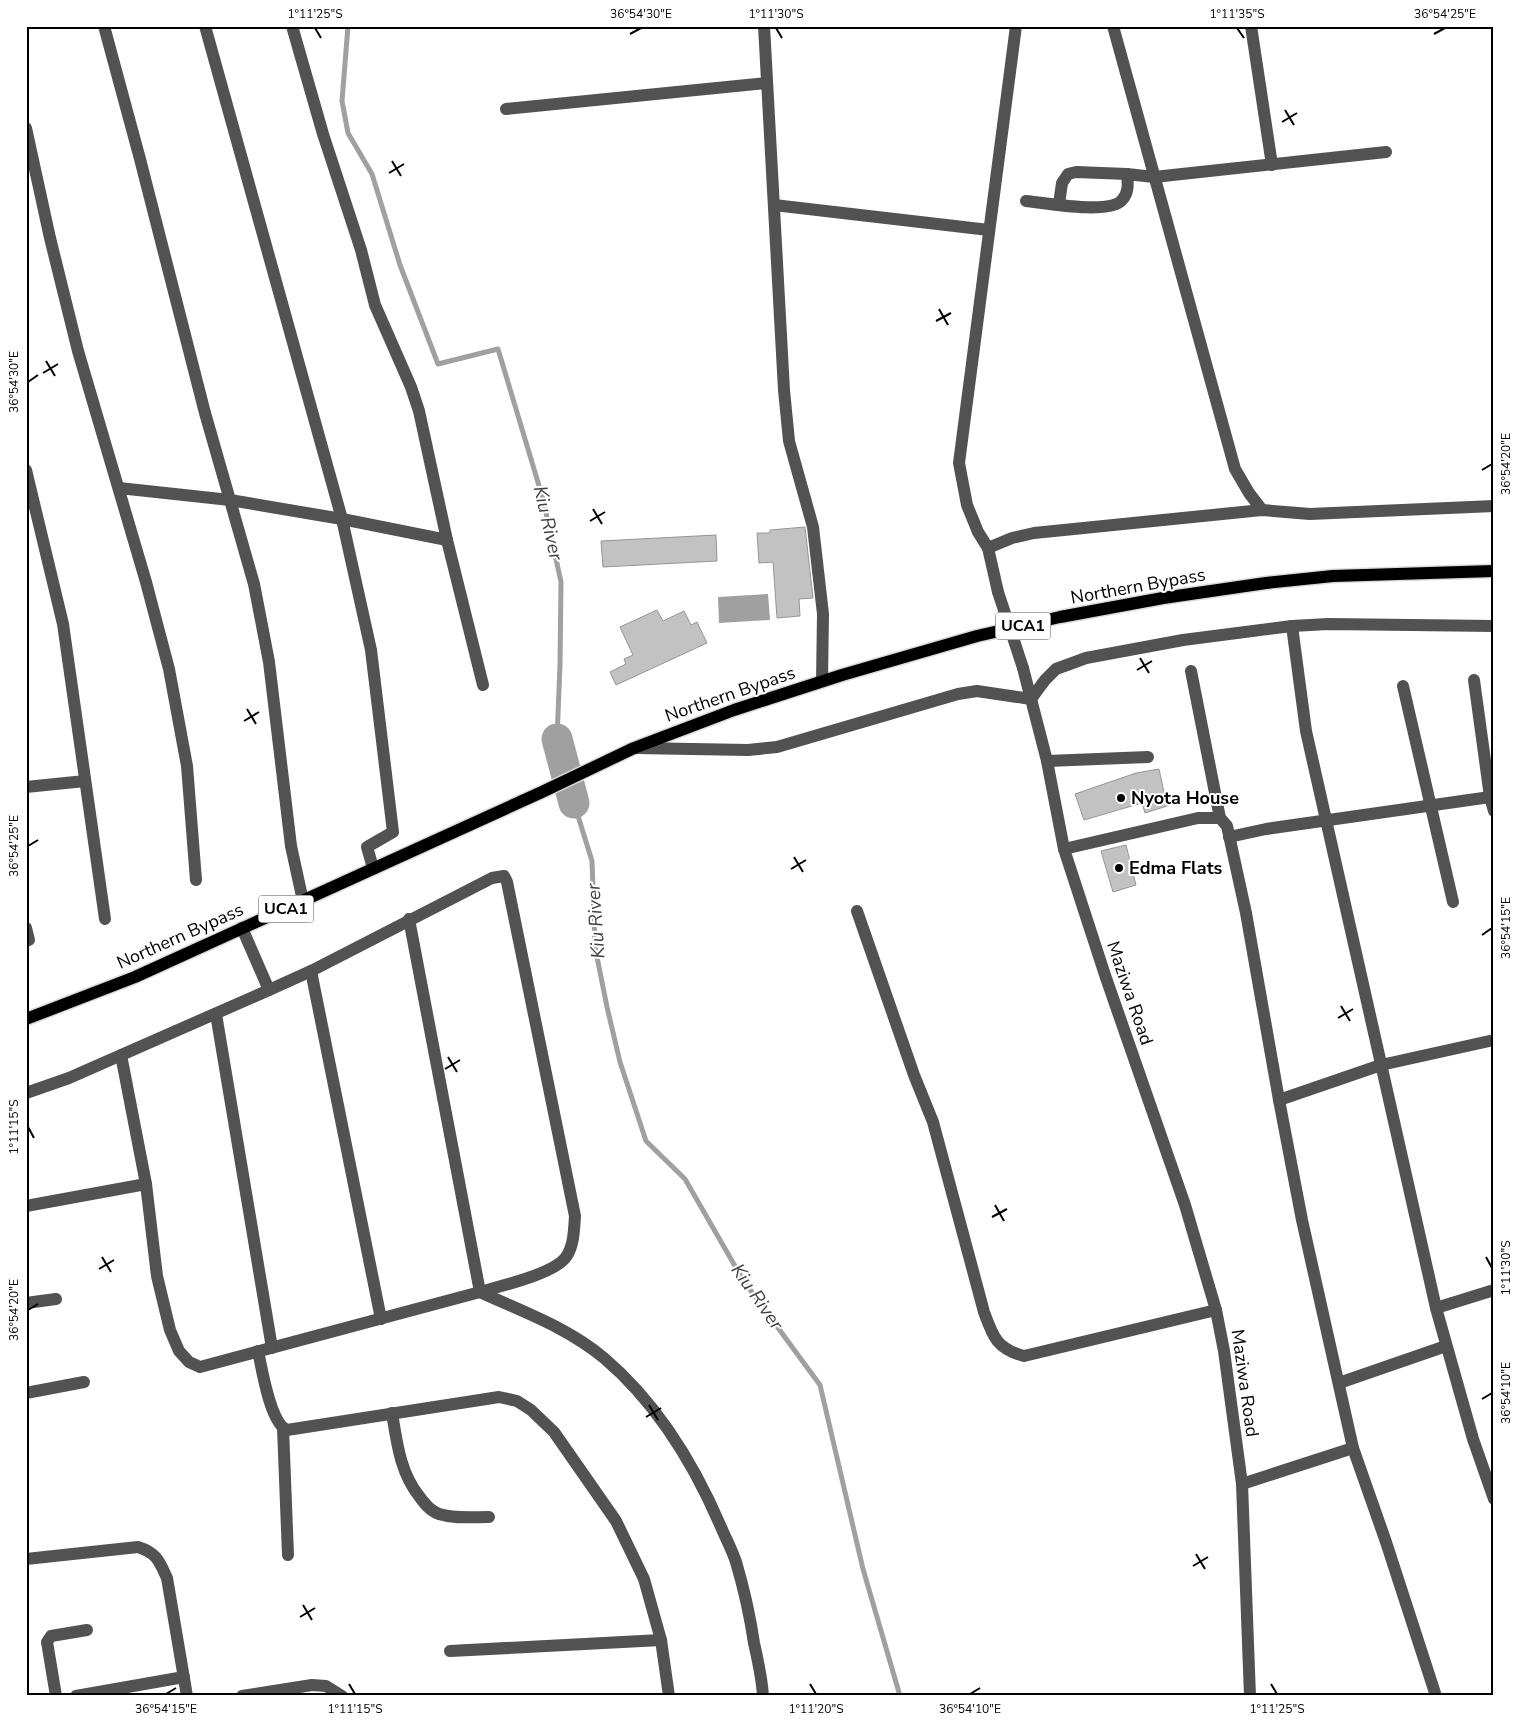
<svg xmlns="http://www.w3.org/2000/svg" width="1520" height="1722" viewBox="0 0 1520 1722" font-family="'Nunito Sans',sans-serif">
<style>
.water{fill:#a0a0a0}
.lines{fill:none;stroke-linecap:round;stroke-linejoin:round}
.stream{stroke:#a0a0a0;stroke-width:5}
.river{stroke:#a0a0a0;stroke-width:31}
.building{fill:#c2c2c2;stroke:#969696}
.major-casing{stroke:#dbdbdb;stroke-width:15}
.minor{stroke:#525252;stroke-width:12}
.major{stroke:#000;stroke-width:12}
.minor-bridge{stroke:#525252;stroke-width:12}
.ticks{fill:none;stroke:#000;stroke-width:2}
.poi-dot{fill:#000;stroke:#fff;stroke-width:2}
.labels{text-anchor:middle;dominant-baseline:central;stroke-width:4;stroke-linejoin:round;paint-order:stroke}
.shield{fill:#fff;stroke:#4c4c4c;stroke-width:1}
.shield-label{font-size:16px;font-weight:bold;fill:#000}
.street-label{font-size:18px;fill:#000;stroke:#fff}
.poi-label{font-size:18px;font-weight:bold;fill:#000;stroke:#fff;text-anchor:start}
.water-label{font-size:19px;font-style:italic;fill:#414141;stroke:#fff}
.neatline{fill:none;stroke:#000;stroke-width:2}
.ticks-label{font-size:12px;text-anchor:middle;fill:#000}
</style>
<rect width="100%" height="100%" fill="#fff"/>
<polygon class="water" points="768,594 770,620 719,623 718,597"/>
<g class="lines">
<g class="stream">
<polyline points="348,26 342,101 348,133 372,174 400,265 438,364 498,349 543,499 561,582 560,665 557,739"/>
<polyline points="574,803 592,861 595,947 607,1007 620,1062 646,1141 685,1179 743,1280 820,1385 863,1569 900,1696"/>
</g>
<polyline class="river" points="557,739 574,803"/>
</g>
<g class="building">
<polygon points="805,527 813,598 799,599 800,616 777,618 773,562 759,563 757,533 770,533 770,530"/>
<polygon points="716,535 717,561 603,567 601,541"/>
<polygon points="657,610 663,621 684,611 691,625 697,622 707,643 616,685 610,672 626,664 624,659 633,655 620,627"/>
<polygon points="1159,769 1167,806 1145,813 1142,803 1084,820 1075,794 1136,773"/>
<polygon points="1126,845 1136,885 1113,892 1101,851"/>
</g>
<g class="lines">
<g class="major-casing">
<polyline id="major" points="26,1019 135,977 542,792 634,748 734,710 842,675 977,636 1060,617 1163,598 1266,583 1333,576 1494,571"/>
</g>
<g class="minor">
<polyline points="104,26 140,159 205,413 254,584 269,662 291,846 303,901"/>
<polyline points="205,26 342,519 371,650 393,832 367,847 373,868"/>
<polyline points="292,26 323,134 361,250 375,305 411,387 419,411 447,540 483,685"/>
<polyline points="764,26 784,390 789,441 813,527 823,614 822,681"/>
<polyline points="1016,26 959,463 967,505 978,532 988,548 1012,538 1034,533 1262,510 1310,514 1494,506"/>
<polyline points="1113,26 1235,469 1249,493 1262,510"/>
<polyline points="1251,26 1272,165"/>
<polyline points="506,109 767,83"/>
<polyline points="26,128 50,238 78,351 146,582 169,669 187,766 196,880"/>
<path d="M 1026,201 C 1045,203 1110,215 1122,200 C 1129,193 1128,183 1127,174"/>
<polyline points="1059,204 1062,183 1068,174 1076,172 1127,174 1154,177 1386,152"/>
<polyline points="774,205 989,230"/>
<polyline points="26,470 63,624 105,919"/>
<polyline points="119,488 230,500 342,519 447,540"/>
<polyline points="988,548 998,592"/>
<polyline points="1292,626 1306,731 1436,1308 1473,1439 1494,1499"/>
<polyline points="1023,668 1031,699"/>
<polyline points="1191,671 1220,818"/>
<polyline points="1474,680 1490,797 1494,811"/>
<polyline points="1403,686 1453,902"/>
<polyline points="1031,699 1045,680 1056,669 1086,658 1183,640 1292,626 1328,624 1494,626"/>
<polyline points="636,748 748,750 777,747 958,694 977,691 1031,699 1047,761 1064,849 1105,975 1185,1205 1216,1310 1224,1351 1242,1484 1250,1696"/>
<polyline points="1047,761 1148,757"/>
<polyline points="26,787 85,781"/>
<polyline points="1229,837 1266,829 1490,797"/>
<polyline points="1064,849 1198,818 1220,818 1227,826 1246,913 1279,1100 1302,1220 1353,1448 1386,1542 1436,1696"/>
<path d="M 857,911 L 914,1075 L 933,1122 L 984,1312 C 993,1337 997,1349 1024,1356 L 1216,1310"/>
<polyline points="409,919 480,1292"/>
<polyline points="26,928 29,940"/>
<polyline points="242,928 269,990"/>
<polyline points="311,971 381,1319"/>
<polyline points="216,1014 272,1348"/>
<path d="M 26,1093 L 69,1078 L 269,990 L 311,971 L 492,878 L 504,876 L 507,882 L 575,1216 C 574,1229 574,1246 566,1257 C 554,1274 500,1286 480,1292 L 200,1367 L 189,1362 L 179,1351 L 170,1330 L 157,1276 L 146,1184 L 121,1055"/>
<polyline points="1279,1100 1381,1065 1494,1040"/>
<polyline points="26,1206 146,1184"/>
<path d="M 480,1292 C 523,1312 567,1327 604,1358 C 657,1403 694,1464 721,1527 C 726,1539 732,1550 736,1562 C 744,1589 750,1616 754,1643 C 758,1661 762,1678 763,1696"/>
<polyline points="26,1303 56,1299"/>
<polyline points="1436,1308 1494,1290"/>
<path d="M 258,1351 C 262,1369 270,1423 287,1430 L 499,1397 L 517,1401 L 531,1410 L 554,1432 L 616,1521 L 644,1579 L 661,1640 L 669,1696"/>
<polyline points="1339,1383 1446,1346"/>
<polyline points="26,1393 84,1382"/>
<path d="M 392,1413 C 397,1443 400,1472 419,1496 C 424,1503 430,1511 439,1514 C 455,1519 472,1517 489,1517"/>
<polyline points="283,1428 288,1555"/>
<polyline points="1242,1484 1353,1448"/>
<path d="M 26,1559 L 138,1547 C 157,1553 159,1561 167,1578 L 187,1696"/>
<polyline points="450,1651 661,1640"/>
<polyline points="56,1696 47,1642 51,1636 87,1630"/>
<polyline points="76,1696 184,1677"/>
<polyline points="242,1696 312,1685 326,1686 342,1696"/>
</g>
<use href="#major" class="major"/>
<polyline class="minor-bridge" points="998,592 1023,668"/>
</g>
<path class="ticks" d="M 315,28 L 321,38M 776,28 L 782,38M 1237,28 L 1244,38M 630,34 L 641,28M 1434,34 L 1445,28M 1285,110 L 1294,125M 1282,122 L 1297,113M 392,161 L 401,176M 389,173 L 404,164M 939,309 L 948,325M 936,321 L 951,313M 46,361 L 55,376M 43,373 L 58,364M 28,382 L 38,375M 1482,470 L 1492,464M 593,509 L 602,524M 590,521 L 605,512M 1140,658 L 1149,673M 1137,670 L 1152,661M 247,709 L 256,724M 244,721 L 259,712M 28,846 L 38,840M 794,857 L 803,872M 791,869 L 806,860M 1482,935 L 1492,928M 1341,1006 L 1350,1021M 1338,1018 L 1353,1009M 448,1057 L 457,1072M 445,1069 L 460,1060M 28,1127 L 34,1138M 995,1205 L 1004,1221M 992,1217 L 1007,1209M 102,1257 L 111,1272M 1486,1257 L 1492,1268M 99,1269 L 114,1260M 28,1310 L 38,1304M 1482,1399 L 1492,1393M 649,1405 L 658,1420M 646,1417 L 661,1408M 1196,1554 L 1205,1569M 1193,1566 L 1208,1557M 303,1605 L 312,1620M 300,1617 L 315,1608M 349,1684 L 355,1694M 810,1684 L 816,1694M 1271,1684 L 1277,1694M 166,1694 L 176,1688M 970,1694 L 980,1688"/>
<g class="poi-dot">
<circle cx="1121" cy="798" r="5"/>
<circle cx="1119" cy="868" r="5"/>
</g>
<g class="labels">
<g class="shield">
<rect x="995.5" y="612.5" width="55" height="27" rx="4"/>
<rect x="258.5" y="895.5" width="55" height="27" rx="4"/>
</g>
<g class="shield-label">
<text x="1023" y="626">UCA1</text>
<text x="286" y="909">UCA1</text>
</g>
<g class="street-label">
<text transform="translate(1138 586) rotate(-10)">Northern Bypass</text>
<text transform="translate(730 694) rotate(-19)">Northern Bypass</text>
<text transform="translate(180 936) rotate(-24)">Northern Bypass</text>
<text transform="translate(1130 993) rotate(71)">Maziwa Road</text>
<text transform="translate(1245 1383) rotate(82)">Maziwa Road</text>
</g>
<g class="poi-label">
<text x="1131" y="798">Nyota House</text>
<text x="1129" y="868">Edma Flats</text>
</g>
<g class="water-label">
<text transform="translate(548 523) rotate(77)">Kiu River</text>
<text transform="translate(596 921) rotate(-94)">Kiu River</text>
<text transform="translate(757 1297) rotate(55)">Kiu River</text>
</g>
</g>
<rect width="1520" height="1722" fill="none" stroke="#ffffff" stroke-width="55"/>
<rect x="28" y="28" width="1464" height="1666" class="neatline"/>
<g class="ticks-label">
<text x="315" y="18">1°11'25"S</text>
<text x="641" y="18">36°54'30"E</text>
<text x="776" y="18">1°11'30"S</text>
<text x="1237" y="18">1°11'35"S</text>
<text x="1445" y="18">36°54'25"E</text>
<text transform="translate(14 382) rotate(-90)" y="4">36°54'30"E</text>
<text transform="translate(1506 464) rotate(-90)" y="4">36°54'20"E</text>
<text transform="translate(14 846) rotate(-90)" y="4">36°54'25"E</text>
<text transform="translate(1506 928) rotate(-90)" y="4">36°54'15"E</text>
<text transform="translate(14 1127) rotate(-90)" y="4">1°11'15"S</text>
<text transform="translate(1506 1268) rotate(-90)" y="4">1°11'30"S</text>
<text transform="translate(14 1310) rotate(-90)" y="4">36°54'20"E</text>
<text transform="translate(1506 1393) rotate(-90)" y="4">36°54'10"E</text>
<text x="166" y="1713">36°54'15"E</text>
<text x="355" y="1713">1°11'15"S</text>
<text x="816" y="1713">1°11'20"S</text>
<text x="970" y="1713">36°54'10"E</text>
<text x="1277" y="1713">1°11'25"S</text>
</g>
</svg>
